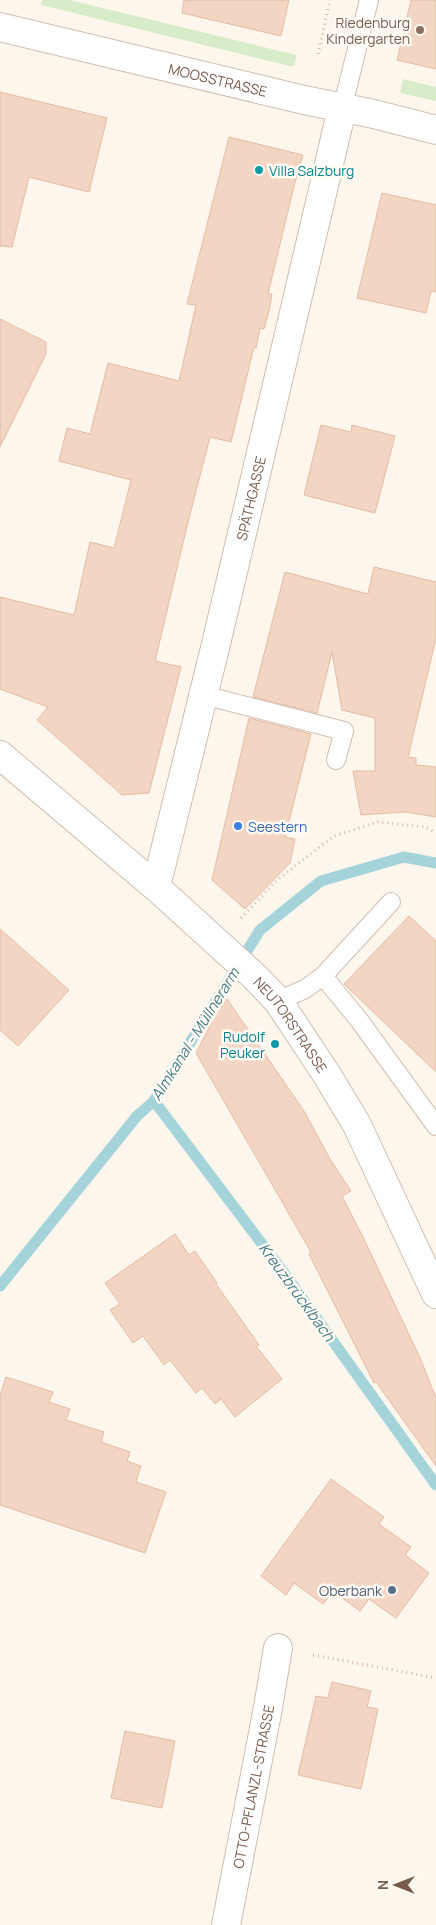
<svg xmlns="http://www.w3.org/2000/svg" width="436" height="1925" viewBox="0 0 436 1925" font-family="Manrope,sans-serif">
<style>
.green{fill:#d8ecc9}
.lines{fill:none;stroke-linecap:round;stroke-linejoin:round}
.stream{stroke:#a5d3da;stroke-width:11}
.building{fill:#f3d5c3;stroke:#e6bba3}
.service-casing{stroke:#d1beb0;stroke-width:20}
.minor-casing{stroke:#d1beb0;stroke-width:30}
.tertiary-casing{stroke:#d1beb0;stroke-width:30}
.path{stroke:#d9b8a5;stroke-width:3;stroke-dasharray:1 4;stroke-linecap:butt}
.service{stroke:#fff;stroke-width:18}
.minor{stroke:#fff;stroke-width:28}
.tertiary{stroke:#fff;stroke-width:28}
.education-dot{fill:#8d6e63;stroke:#fffaf3;stroke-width:2}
.culture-dot{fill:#0f9aa8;stroke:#fffaf3;stroke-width:2}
.shop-dot{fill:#3f7fe0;stroke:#fffaf3;stroke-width:2}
.service-dot{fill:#5c6f8a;stroke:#fffaf3;stroke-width:2}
.labels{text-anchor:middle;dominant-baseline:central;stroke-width:5;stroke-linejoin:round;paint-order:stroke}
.education-label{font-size:14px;fill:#785e54;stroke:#fffaf3;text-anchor:end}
.street-label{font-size:14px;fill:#7a5c4d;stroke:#fffaf3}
.culture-label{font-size:14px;fill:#0d838f;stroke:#fffaf3;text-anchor:start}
.shop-label{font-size:14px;fill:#366cbe;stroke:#fffaf3;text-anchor:start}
.service-label{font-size:14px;fill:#4e5e75;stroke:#fffaf3;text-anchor:end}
.water-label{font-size:15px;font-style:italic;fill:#437c86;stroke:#fffaf3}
</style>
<rect width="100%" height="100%" fill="#fdf6ec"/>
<g class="green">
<polygon points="42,0 69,0 297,55 294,67 41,5"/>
<polygon points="403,79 436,87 436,101 400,93"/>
</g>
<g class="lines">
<g class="stream">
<polyline points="154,1101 284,1273 436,1485"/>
<polyline points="0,1286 137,1116 154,1101 260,930 321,881 404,857 436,863"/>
</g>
</g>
<g class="building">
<polygon points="184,0 289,0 281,36 182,13"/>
<polygon points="411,0 436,0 436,69 397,60"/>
<polygon points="0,92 107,118 89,192 29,177 12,247 0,246"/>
<polygon points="229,137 303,155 294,186 268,294 272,294 269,311 264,329 260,328 256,348 254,347 231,442 210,437 187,526 155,661 181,667 149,793 122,795 37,720 48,707 0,689 0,597 74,615 90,542 114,548 131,480 59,461 67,428 90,434 108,363 179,381 196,305 187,304"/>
<polygon points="382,193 436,205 436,292 431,291 426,313 357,298"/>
<polygon points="0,319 46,342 46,354 0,447"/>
<polygon points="321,425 351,432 352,425 395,436 375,513 304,495"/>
<polygon points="374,567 436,582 436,638 408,757 416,758 416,765 436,767 436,817 405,812 361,815 353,771 375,771 375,718 342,710 332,652 317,713 253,697 285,572 368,594"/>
<polygon points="249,718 311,734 285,837 295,839 290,863 245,909 212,880"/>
<polygon points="409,916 436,941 436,1072 344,984"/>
<polygon points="0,929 69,990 18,1046 0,1030"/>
<polygon points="225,996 304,1111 330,1159 351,1191 342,1196 364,1239 421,1360 436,1398 436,1466 376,1382 374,1383 309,1254 311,1252 196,1053"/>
<polygon points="175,1234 189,1255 195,1251 217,1283 216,1284 259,1345 256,1346 282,1379 235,1417 221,1399 215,1404 202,1388 196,1393 170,1360 164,1365 143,1336 133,1343 110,1310 120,1304 105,1283"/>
<polygon points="6,1377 53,1392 49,1402 70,1409 66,1420 104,1432 101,1442 130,1452 127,1461 141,1466 136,1482 166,1492 145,1553 0,1505 0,1395"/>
<polygon points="331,1479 384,1517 379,1524 411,1547 405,1555 429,1573 396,1618 369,1599 360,1611 333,1591 323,1604 294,1583 286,1595 261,1576"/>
<polygon points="332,1682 371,1691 367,1707 378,1709 361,1789 298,1775 316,1696 328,1698"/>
<polygon points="125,1731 175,1741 162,1808 111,1798"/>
</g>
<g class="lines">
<g class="service-casing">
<g id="service">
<polyline points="342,109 369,0"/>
<polyline points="203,695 344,731 336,760"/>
<polyline points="323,976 391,902"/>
<polyline points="278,1001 305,989 323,976 359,1020 436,1126"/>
</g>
</g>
<g class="minor-casing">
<g id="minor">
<path id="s1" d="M 156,887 L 215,648 L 342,109"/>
<path id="s2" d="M 226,1925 L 267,1713 L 278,1648"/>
</g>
</g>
<g class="tertiary-casing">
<g id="tertiary">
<path id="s3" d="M 0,27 L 304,100 L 374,114 L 436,130"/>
<path id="s4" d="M 0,755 L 156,887 L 255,977 L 278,1001 L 327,1075 L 357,1125 L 436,1294"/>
</g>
</g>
<g class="path">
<polyline points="318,54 330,0"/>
<polyline points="241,918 277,880 334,836 378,822 424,827 436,832"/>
<polyline points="313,1655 436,1678"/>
</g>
<use href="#service" class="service"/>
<use href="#minor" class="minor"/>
<use href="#tertiary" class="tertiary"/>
</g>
<circle class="education-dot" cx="420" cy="30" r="5"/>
<g class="culture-dot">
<circle cx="259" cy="170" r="5"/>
<circle cx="275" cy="1044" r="5"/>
</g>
<circle class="shop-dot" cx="238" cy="826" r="5"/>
<circle class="service-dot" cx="392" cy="1590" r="5"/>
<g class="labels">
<g class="education-label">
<text x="410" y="22">Riedenburg<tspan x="410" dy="16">Kindergarten</tspan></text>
</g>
<g class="street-label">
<text stroke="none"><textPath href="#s3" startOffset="224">MOOSSTRASSE</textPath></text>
<text stroke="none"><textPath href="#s1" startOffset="400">SPÄTHGASSE</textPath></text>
<text stroke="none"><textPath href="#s4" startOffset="398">NEUTORSTRASSE</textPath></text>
<text stroke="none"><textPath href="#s2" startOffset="141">OTTO-PFLANZL-STRASSE</textPath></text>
</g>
<g class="culture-label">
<text x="269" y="170">Villa Salzburg</text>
<text x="265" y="1036" text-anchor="end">Rudolf<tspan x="265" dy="16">Peuker</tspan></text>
</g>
<g class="shop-label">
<text x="248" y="826">Seestern</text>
</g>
<g class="service-label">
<text x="382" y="1590">Oberbank</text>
</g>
<g class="water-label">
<text transform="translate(195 1034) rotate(-58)">Almkanal - Müllnerarm</text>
<text transform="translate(297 1292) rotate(54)">Kreuzbrücklbach</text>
</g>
</g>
<g transform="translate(396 1885) rotate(270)" stroke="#fffaf3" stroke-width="4" paint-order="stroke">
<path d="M0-4L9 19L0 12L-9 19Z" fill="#7a5c4d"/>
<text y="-8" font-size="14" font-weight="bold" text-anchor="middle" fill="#7a5c4d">N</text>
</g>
</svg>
